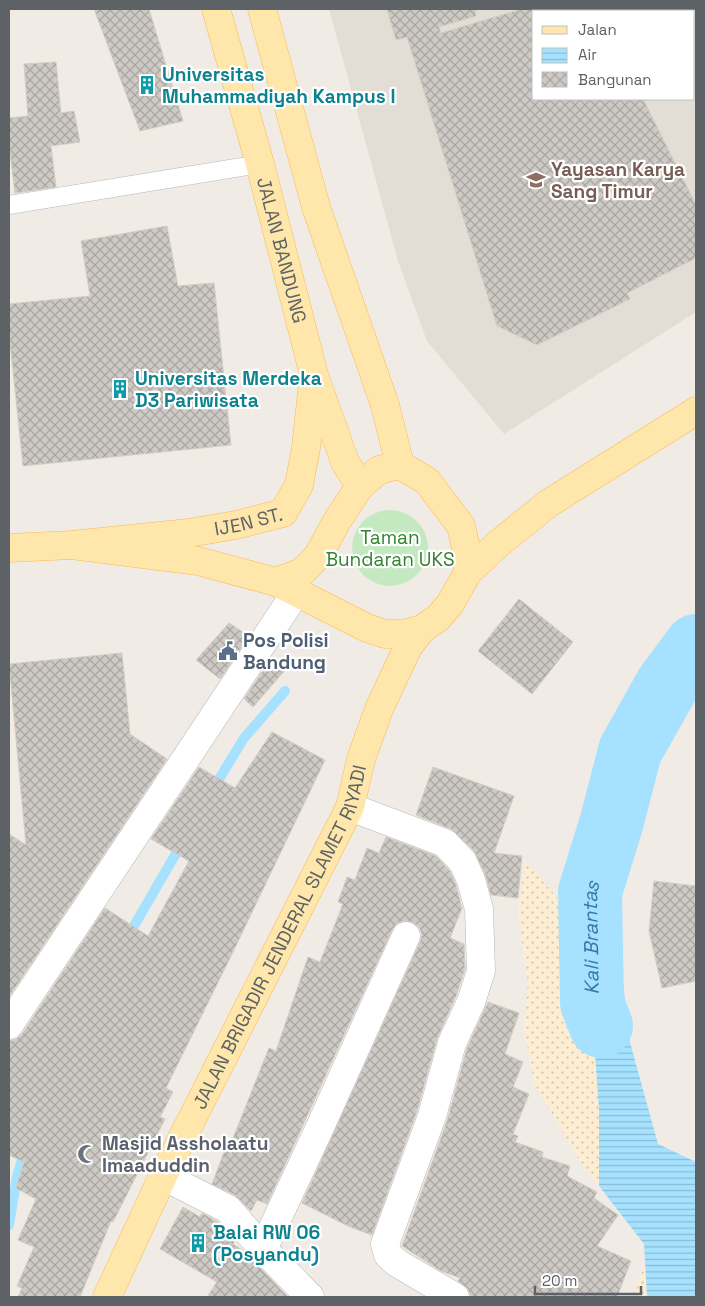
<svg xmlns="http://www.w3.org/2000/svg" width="705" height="1306" viewBox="0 0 705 1306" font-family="'Space Grotesk',sans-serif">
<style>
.education{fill:#e2ded5;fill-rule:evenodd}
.sand{fill:url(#sand-dots)}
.green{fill:#c4e9c0}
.water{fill:url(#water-rules)}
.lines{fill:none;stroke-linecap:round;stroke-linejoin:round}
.stream{stroke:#a6e2ff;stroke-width:10}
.river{stroke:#a6e2ff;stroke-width:64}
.building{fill:url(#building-cross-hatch);stroke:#d5cdc2}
.service-casing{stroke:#b5b8bc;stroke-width:19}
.minor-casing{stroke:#b5b8bc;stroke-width:29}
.primary-casing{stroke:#fbb853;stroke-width:29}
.service{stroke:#fff;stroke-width:18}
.minor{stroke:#fff;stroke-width:28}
.primary{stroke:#ffe7ab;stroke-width:28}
.labels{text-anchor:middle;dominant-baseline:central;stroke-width:4.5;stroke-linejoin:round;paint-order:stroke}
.culture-label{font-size:19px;font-weight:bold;fill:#0d838f;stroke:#fff;text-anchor:start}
.education-label{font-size:19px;font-weight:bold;fill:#785e54;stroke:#fff;text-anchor:start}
.street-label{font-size:19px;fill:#5c6266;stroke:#fff}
.park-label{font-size:19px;fill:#34832f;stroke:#fff}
.service-label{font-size:19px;font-weight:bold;fill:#4e5e75;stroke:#fff;text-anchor:start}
.worship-label{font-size:19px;font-weight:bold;fill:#5b616d;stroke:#fff;text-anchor:start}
.water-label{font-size:20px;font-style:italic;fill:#367aa6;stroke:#fff}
</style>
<defs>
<pattern id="sand-dots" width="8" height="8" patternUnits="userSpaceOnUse" patternTransform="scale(1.25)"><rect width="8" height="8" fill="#fdeed3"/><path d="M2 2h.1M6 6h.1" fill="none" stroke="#d0c4af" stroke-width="1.8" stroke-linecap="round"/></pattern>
<pattern id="water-rules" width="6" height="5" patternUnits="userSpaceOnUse" patternTransform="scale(1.25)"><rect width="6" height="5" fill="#a6e2ff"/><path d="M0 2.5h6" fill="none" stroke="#8abbd2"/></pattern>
<pattern id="building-cross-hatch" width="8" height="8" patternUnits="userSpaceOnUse" patternTransform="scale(1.25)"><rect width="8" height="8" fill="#cdc9c4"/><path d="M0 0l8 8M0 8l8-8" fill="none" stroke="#aaa7a3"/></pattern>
</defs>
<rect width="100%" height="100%" fill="#f0ece5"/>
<path class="education" d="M 329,9 L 696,9 L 696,312 L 504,434 L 427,341 L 398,261 ZM 534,11 L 694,11 L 694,99 L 534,99 Z"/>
<g class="sand">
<polygon points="525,861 562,903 577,939 575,994 595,1054 599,1113 599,1186 581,1163 534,1083 524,1027 528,982 518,913"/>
<polygon points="645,1263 647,1297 634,1297"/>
</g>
<circle class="green" cx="390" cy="548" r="38"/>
<polygon class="water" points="577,939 613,942 620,946 628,1035 658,1144 696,1162 696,1297 647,1297 644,1244 599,1186 599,1109 595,1054 575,994"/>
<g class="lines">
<g class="stream">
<polyline points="213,789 244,738 285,691"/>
<polyline points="127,938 182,843"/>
<polyline points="9,1225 17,1177 25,1149"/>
</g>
<path class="river" id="s1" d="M 601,1026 L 592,1003 L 590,892 L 612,821 L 630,751 L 667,685 L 696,646"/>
</g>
<g class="building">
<polygon points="94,9 149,9 183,121 140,131"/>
<polygon points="387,9 475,9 476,16 439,27 441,33 522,9 534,9 534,99 643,99 696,205 696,258 627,293 630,299 537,345 497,326 407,37 396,40"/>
<polygon points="56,62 61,113 74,111 80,142 51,146 56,187 15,193 9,144 9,118 28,116 24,64"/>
<polygon points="167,226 178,286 214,283 231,445 23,466 9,333 9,304 90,296 81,241"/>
<polygon points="519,599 573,642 532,694 478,651"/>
<polygon points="229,623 249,636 220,679 196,660"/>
<polygon points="122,653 130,734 167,759 9,997 9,834 26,845 9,664"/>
<polygon points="272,657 287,668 253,707 244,699"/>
<polygon points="272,732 325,760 232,954 166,1088 173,1092 160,1117 165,1119 113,1222 111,1221 80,1297 18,1297 22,1288 17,1286 34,1247 18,1240 36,1199 16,1188 24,1162 9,1155 9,1041 16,1039 22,1034 105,908 148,936 189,861 151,839 199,767 235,788"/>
<polygon points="433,767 514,796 494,853 522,856 518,898 491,895 485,874 474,851 451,829 416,815"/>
<polygon points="386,837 436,856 450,871 456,885 462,908 450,938 464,944 465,969 456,996 437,1039 417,1111 372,1235 350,1227 302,1203 420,942 422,935 419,927 412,922 404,921 397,923 392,930 267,1204 257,1200 251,1211 235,1195 212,1184 226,1147 229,1148 269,1048 276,1051 308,957 320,962 343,904 338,902 347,877 355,880 367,848 379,853"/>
<polygon points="654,881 696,886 696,981 662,988 649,931"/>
<polygon points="488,1002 519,1013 505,1054 523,1062 513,1087 529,1094 513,1134 518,1136 515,1142 543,1152 542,1157 570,1166 567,1176 597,1192 594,1198 618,1215 597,1246 631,1261 617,1297 474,1297 470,1295 468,1289 458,1281 460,1278 441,1271 402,1246 447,1121 467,1048"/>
<polygon points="183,1207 200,1217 202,1213 218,1222 235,1240 233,1244 245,1252 288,1297 207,1297 217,1282 160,1249"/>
</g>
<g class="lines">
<g class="service-casing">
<polyline id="service" points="9,205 260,164"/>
</g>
<g class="minor-casing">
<g id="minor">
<polyline points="350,807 445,843 463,862 471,880 479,909 481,971 471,1002 452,1043 432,1116 385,1244 388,1255 397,1263 455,1297"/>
<polyline points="9,1025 297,591"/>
<polyline points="163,1176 228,1209 263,1249 310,1297"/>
<polyline points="263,1249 321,1125 406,936"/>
</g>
</g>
<g class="primary-casing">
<g id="primary">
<path id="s2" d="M 216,9 L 260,164 L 314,375 L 345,462 L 360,486"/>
<polyline points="262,9 316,207 385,405 400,465"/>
<polyline points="72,545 198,561 276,582 367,628 385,634 404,634 422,629 438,618 450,604 468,572 498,544 549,503 696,411"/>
<path id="s3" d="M 9,548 L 72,545 L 189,533 L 236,525 L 283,513 L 299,485 L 306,448 L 313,382"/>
<polyline points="276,582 302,572 318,556 337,521 360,486 379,470 400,465 427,481 461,526 467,553 468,572"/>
<path id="s4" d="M 107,1297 L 163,1176 L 350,807 L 361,759 L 379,709 L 408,647 L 422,629"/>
</g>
</g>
<use href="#service" class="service"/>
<use href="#minor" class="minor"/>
<use href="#primary" class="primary"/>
</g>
<defs>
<g id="building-bare" transform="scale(1.5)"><path d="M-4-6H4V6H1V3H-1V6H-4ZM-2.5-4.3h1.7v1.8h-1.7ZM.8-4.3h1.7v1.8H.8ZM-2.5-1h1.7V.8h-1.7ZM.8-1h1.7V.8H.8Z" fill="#0f9aa8" stroke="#fff" stroke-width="2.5" paint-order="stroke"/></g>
<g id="school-bare" transform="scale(1.5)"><path d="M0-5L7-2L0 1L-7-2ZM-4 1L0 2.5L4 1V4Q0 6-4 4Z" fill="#8d6e63" stroke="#fff" stroke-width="2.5" paint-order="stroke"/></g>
<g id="civic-bare" transform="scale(1.5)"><path d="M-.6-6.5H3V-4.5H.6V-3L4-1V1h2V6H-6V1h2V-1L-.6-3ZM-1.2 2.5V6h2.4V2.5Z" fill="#5c6f8a" stroke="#fff" stroke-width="2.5" paint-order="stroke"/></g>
<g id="mosque-bare" transform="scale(1.5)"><path d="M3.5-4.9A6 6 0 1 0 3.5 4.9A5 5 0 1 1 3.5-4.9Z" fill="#6b7280" stroke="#fff" stroke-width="2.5" paint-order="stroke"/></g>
</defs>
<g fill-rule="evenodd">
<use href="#building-bare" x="147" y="85"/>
<use href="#school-bare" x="536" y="180"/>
<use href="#building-bare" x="120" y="389"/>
<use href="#civic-bare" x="228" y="651"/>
<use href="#mosque-bare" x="87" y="1154"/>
<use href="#building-bare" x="198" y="1243"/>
</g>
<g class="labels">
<g class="culture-label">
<text x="162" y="74">Universitas<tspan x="162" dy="22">Muhammadiyah Kampus I</tspan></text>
<text x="135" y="378">Universitas Merdeka<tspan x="135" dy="22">D3 Pariwisata</tspan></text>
<text x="213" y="1232">Balai RW 06<tspan x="213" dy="22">(Posyandu)</tspan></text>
</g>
<g class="education-label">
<text x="551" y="169">Yayasan Karya<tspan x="551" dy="22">Sang Timur</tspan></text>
</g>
<g class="street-label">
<text stroke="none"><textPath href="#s2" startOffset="250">JALAN BANDUNG</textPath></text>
<text stroke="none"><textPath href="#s3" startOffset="241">IJEN ST.</textPath></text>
<text stroke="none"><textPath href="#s4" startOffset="400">JALAN BRIGADIR JENDERAL SLAMET RIYADI</textPath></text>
</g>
<g class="park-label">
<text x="390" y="537">Taman<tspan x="390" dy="22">Bundaran UKS</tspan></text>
</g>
<g class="service-label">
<text x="243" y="640">Pos Polisi<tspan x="243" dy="22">Bandung</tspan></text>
</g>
<g class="worship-label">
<text x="102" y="1143">Masjid Assholaatu<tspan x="102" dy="22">Imaaduddin</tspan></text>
</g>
<g class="water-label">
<text stroke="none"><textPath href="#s1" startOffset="90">Kali Brantas</textPath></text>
</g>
</g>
<rect width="705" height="1306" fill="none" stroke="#5c6266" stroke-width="20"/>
<rect x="532" y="10" width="162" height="90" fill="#ffffff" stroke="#bec0c2"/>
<rect x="542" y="26" width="25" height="8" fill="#ffe7ab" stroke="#bec0c2"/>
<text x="578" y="35" font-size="15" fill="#5c6266">Jalan</text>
<rect x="542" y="48" width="25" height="15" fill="url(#water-rules)" stroke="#bec0c2"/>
<text x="578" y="60" font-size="15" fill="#5c6266">Air</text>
<rect x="542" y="72" width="25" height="15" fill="url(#building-cross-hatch)" stroke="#bec0c2"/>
<text x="578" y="85" font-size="15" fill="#5c6266">Bangunan</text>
<path d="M535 1286v8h106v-8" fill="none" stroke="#5c6266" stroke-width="2.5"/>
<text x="542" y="1286" font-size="15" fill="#5c6266" stroke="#ffffff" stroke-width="4" paint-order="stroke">20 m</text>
</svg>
